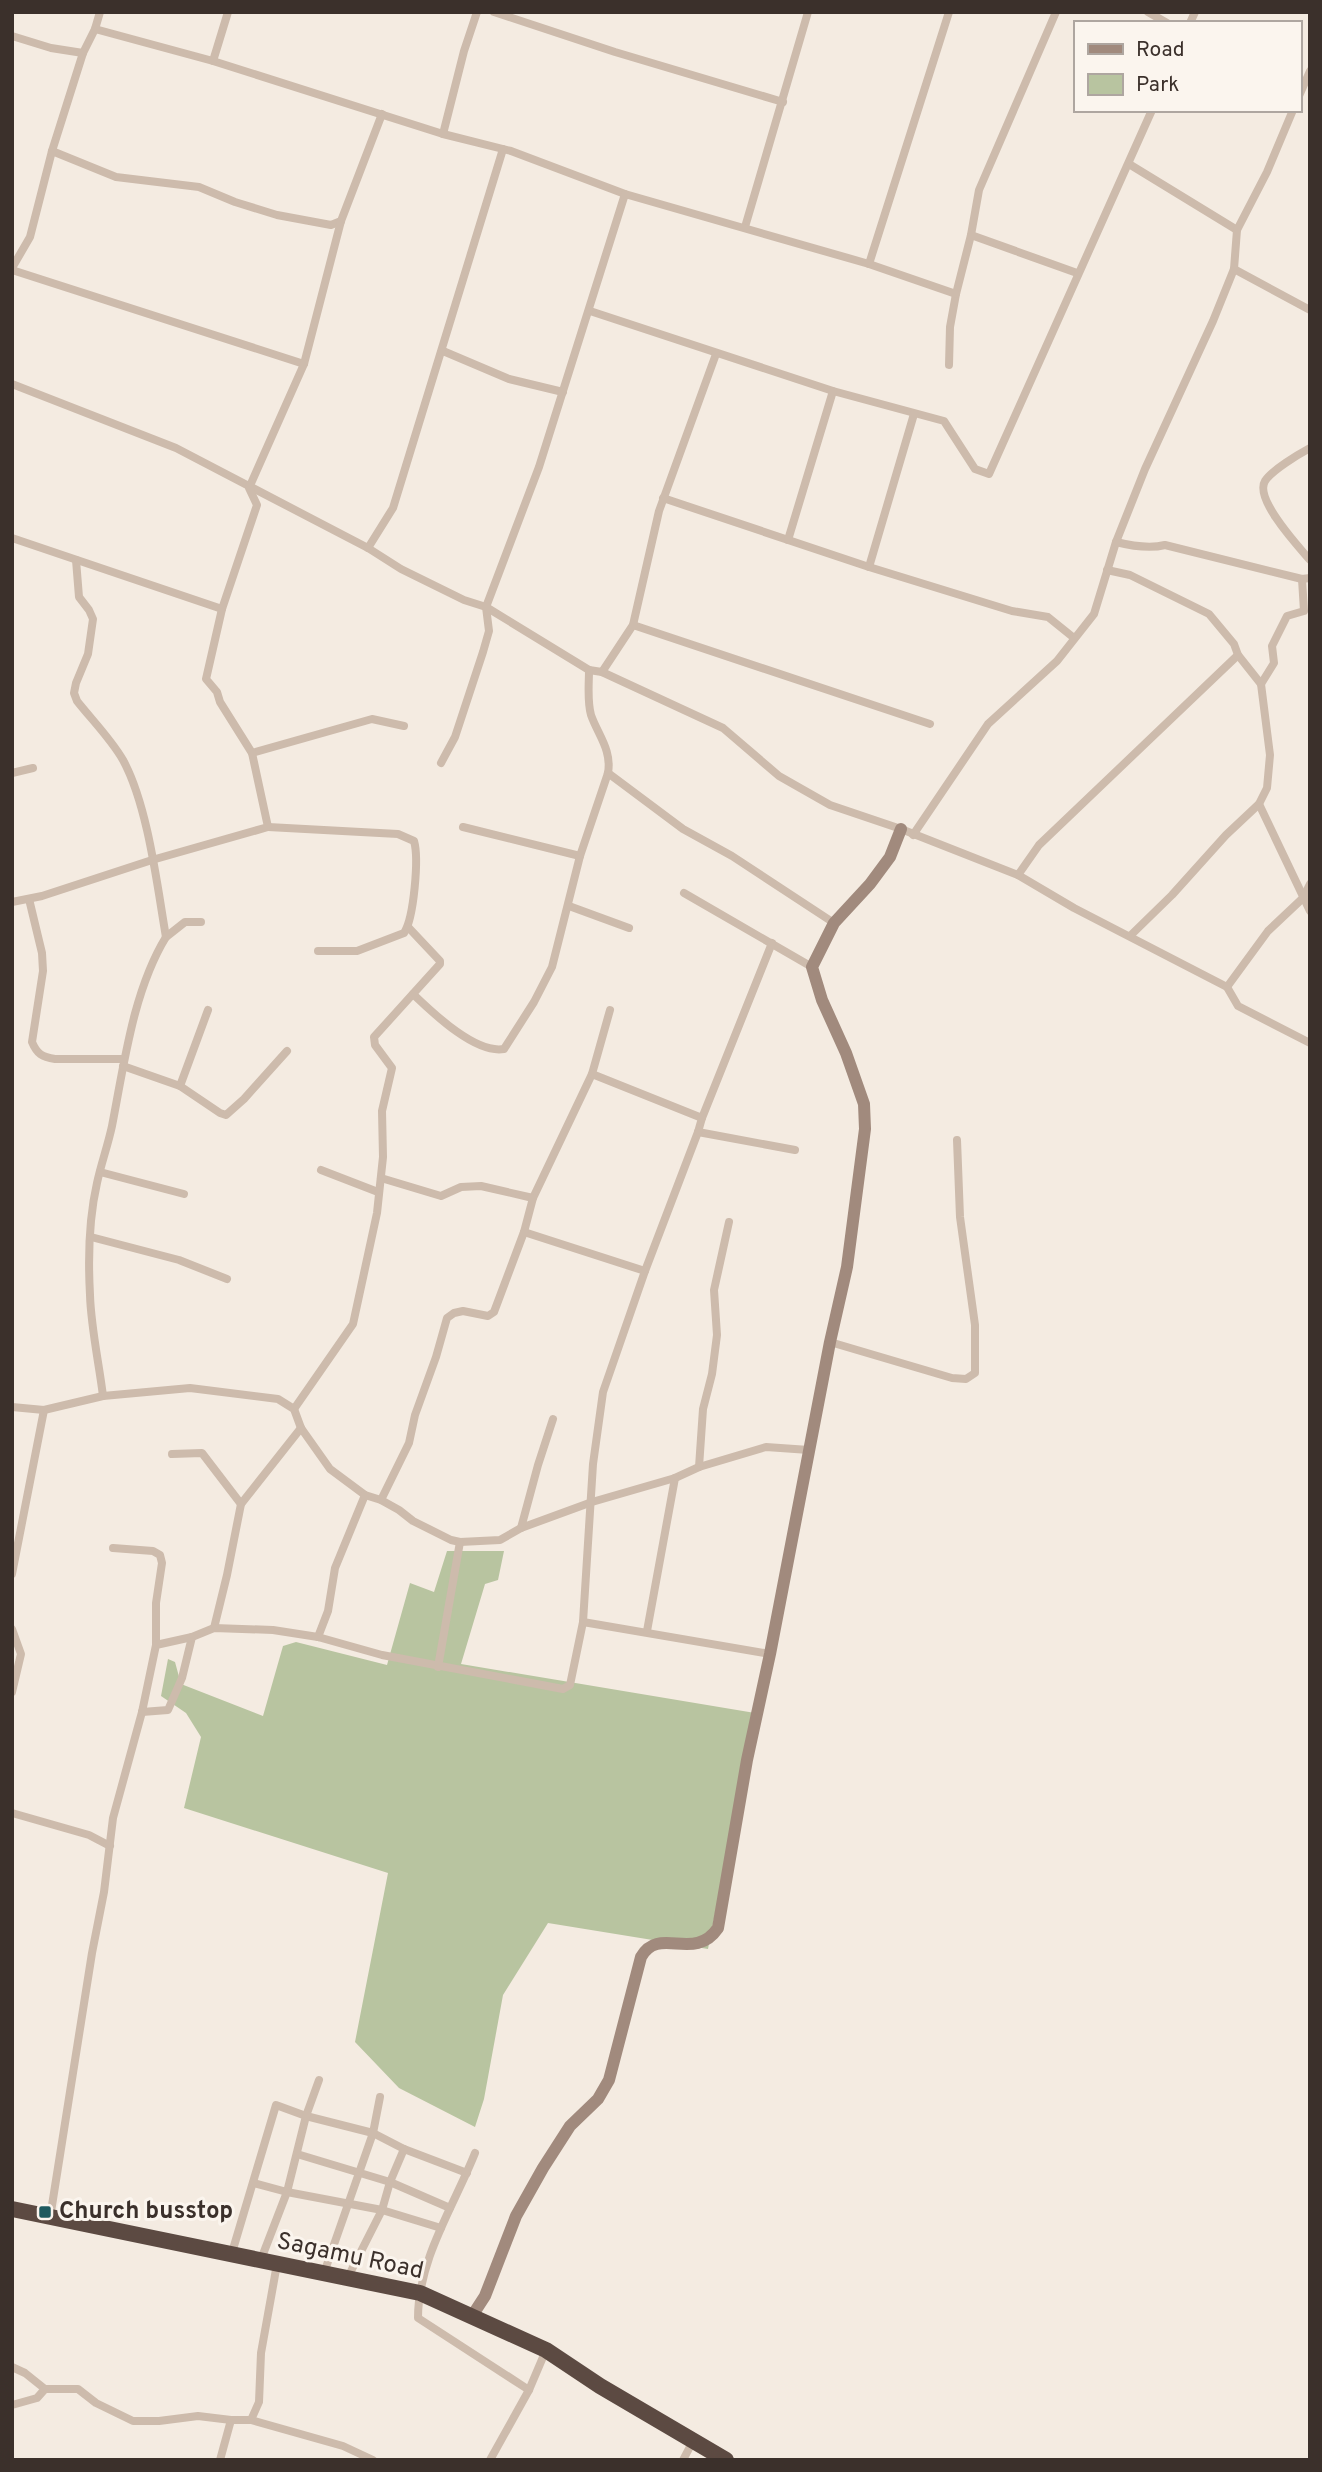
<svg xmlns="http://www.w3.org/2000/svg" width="1322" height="2472" viewBox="0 0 1322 2472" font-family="Overpass,sans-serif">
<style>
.green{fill:#b8c4a0}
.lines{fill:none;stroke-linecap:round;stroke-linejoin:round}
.street{stroke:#cdbbac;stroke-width:8}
.secondary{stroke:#a18a7d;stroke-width:12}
.highway{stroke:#5c4a42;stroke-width:16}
.poi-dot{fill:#1f5a5e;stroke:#fbf5ee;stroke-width:2.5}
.labels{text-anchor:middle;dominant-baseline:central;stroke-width:6;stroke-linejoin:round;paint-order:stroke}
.poi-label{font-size:24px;font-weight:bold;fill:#3b302b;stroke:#fbf5ee;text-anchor:start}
.street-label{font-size:24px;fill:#3b302b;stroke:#fbf5ee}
</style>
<rect width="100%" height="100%" fill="#f4ebe1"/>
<polygon class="green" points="447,1551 504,1551 498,1580 485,1584 461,1664 755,1713 708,1949 548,1923 503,1995 484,2099 475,2127 399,2088 355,2042 388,1873 184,1808 201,1737 186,1713 161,1696 168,1659 175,1662 181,1684 263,1716 283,1646 296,1642 387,1665 410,1583 434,1592"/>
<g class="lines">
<g class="street">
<polyline points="494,12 615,52 783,102"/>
<polyline points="1148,12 1167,23"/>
<polyline points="1190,23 1195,12"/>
<polyline points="95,29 213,61 443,134 511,151 625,194"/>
<polyline points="12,36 51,48 83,53"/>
<polyline points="213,61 228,12"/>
<polyline points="1299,96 1310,71"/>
<polyline points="443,134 464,51 477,12"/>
<polyline points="52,151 116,177 199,187 235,202 277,215 331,225 341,221"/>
<polyline points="1129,164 1237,230"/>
<polyline points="745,227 808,12"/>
<polyline points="971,235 1077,273"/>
<polyline points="869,264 949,12"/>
<polyline points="12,268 30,237 52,151 83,53 95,29 100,12"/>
<polyline points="1234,269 1310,310"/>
<polyline points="12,270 304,364"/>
<polyline points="590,311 833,391 944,421 975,469 989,474 1152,110"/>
<polyline points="443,351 509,379 563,392"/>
<polyline points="949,365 950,327 956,294 971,235 979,190 1056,12"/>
<polyline points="12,384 176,448 368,548 401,569 464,600 486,607 589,670 602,672 723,728 779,776 830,805 901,829 1018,875 1074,908 1227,987 1238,1006 1310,1043"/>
<path d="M 1310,448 C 1299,454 1272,470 1265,481 C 1254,499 1298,546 1310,560"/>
<polyline points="663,498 869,567 1012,611 1048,617 1074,638"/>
<polyline points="12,538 222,609"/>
<polyline points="788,540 833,391"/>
<path d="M 1116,542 C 1132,546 1149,549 1165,545 L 1302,579 L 1310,578"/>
<polyline points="368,548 393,508 503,149"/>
<path d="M 76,560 L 79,597 L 89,610 L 93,619 L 88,654 L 76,683 L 74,693 L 77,701 C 92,720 111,739 123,760 C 148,806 157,885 166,937 C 133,991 124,1065 112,1126 C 108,1145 101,1164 97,1183 C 89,1218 88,1259 90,1295 C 91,1328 99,1363 103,1396"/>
<polyline points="869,567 914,414"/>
<polyline points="1107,570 1130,575 1209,614 1234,644 1238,655 1261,684 1270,755 1267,788 1259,804 1226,835 1172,895 1130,936"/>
<polyline points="633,625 930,724"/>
<polyline points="602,672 633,625 659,511 716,354"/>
<polyline points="1261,684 1274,663 1272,646 1287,616 1304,611 1302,579"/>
<polyline points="252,753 372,719 404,726"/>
<polyline points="441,763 455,737 483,652 489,631 486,607 539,467 625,194 869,264 956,294"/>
<polyline points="12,773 33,768"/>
<polyline points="608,773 683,829 732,856 834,923"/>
<polyline points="1259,804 1310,911"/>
<path d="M 268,827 L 398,834 L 414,841 C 419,858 414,918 404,933 L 357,951 L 318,951"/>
<polyline points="463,827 580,856"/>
<polyline points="913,835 988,724 1057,661 1094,614 1116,542 1145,469 1213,321 1234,269 1237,230 1267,172 1293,110"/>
<polyline points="1018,875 1039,845 1238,655"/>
<polyline points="684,893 812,967"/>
<path d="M 29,899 L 42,953 L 43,971 L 32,1042 C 37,1054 42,1057 55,1059 L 124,1059"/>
<polyline points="12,902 42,896 152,860 268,827 252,753 220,702 217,692 206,679 222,609 257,505 249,488 304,364 341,221 382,114"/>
<polyline points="569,906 629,928"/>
<polyline points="166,937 185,922 201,922"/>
<polyline points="1227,987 1268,931 1303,898 1310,884"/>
<path d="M 413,994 C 433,1013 475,1054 504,1049 L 534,1002 L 552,967 L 580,856 L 608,773 C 612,750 598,735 591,715 C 587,701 589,684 589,670"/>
<polyline points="123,1066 180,1086 220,1113 226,1115 244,1099 287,1051"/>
<polyline points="180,1086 208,1010"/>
<polyline points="702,1118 772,943"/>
<polyline points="698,1132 795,1150"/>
<polyline points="321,1170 378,1192"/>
<polyline points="100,1172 184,1194"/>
<polyline points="381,1178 441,1196 461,1187 481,1186 533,1198 592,1074 610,1010"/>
<polyline points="524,1232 645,1271"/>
<polyline points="91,1237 179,1260 227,1279"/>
<polyline points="830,1342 952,1378 966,1379 975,1373 975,1325 960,1217 957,1140"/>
<polyline points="12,1407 44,1410 103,1396 190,1388 278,1399 294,1409 301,1428 330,1469 365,1495 381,1500 399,1510 413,1521 451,1540 460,1542 500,1540 521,1528 592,1502 675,1478 699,1467 766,1447 809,1450"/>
<polyline points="294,1409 353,1324 377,1213 383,1157 382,1111 392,1068 375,1045 374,1037 440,964 440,961 408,927"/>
<polyline points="172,1454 202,1453 241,1504"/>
<polyline points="699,1467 703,1409 712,1374 717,1335 714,1290 729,1222"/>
<polyline points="381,1500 409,1443 415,1415 436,1357 447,1318 454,1313 463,1311 488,1316 494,1312 524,1232 533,1198"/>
<polyline points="521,1528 538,1465 553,1419"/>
<polyline points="113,1548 153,1551 160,1555 162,1563 156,1603 156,1645"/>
<polyline points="12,1574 44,1410"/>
<polyline points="583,1622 770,1654"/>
<polyline points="214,1628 227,1575 241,1504 301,1428"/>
<polyline points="12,1629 21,1654 12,1692"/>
<polyline points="647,1631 675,1478"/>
<polyline points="318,1637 328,1611 335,1568 365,1495"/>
<polyline points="438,1667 460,1542"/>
<polyline points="142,1712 168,1710 182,1678 192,1637"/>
<polyline points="12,1813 89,1835 110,1846"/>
<path d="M 475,2153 C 454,2206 418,2259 418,2318 L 529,2390"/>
<polyline points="297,2154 390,2182 450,2208"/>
<polyline points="254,2183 287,2192 382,2210 441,2228"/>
<polyline points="50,2218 92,1953 104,1892 113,1818 142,1712 156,1645 192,1637 214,1628 273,1630 318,1637 382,1655 563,1689 570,1685 583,1622 593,1464 603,1392 645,1271 698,1132 702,1118 592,1074"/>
<polyline points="231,2256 276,2105 306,2116 373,2133 404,2149 467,2173"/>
<polyline points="260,2262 287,2192 306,2116 319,2080"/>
<polyline points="324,2273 373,2133 380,2097"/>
<polyline points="348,2277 382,2210 390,2182 404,2149"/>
<polyline points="12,2367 25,2373 45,2389"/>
<polyline points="12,2405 37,2398 45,2389 78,2389 96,2403 133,2421 159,2421 198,2416 231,2420"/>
<polyline points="251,2420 343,2446 373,2460"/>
<polyline points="220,2460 231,2420 251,2420 259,2402 261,2353 277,2264"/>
<polyline points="490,2460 529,2390 546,2350"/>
<polyline points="683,2460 693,2441"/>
</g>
<path class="secondary" d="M 472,2316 L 485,2296 L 516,2216 L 543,2168 L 570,2126 L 598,2099 L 609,2080 L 641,1957 C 659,1925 694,1963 718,1928 L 747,1760 L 770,1654 L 830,1342 L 847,1267 L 865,1129 L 864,1104 L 846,1053 L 822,1000 L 812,967 L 834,923 L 870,884 L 890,857 L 901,829"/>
<polyline class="highway" points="12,2209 420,2293 546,2350 600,2386 726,2460"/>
</g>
<rect class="poi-dot" x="38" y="2205" width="14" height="14" rx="3.5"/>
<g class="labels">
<g class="poi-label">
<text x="59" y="2212">Church busstop</text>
</g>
<g class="street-label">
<text transform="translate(350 2257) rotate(12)">Sagamu Road</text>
</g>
</g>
<rect width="1322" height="2472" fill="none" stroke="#3b302b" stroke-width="28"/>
<rect x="1074" y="21" width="228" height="91" fill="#fbf5ee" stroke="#aea6a0" stroke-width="2"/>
<rect x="1088" y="44" width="35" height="10" fill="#a18a7d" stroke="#aea6a0" stroke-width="2"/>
<text x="1136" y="56" font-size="21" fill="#3b302b">Road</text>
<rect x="1088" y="74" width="35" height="21" fill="#b8c4a0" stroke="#aea6a0" stroke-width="2"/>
<text x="1136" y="91" font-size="21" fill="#3b302b">Park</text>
</svg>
